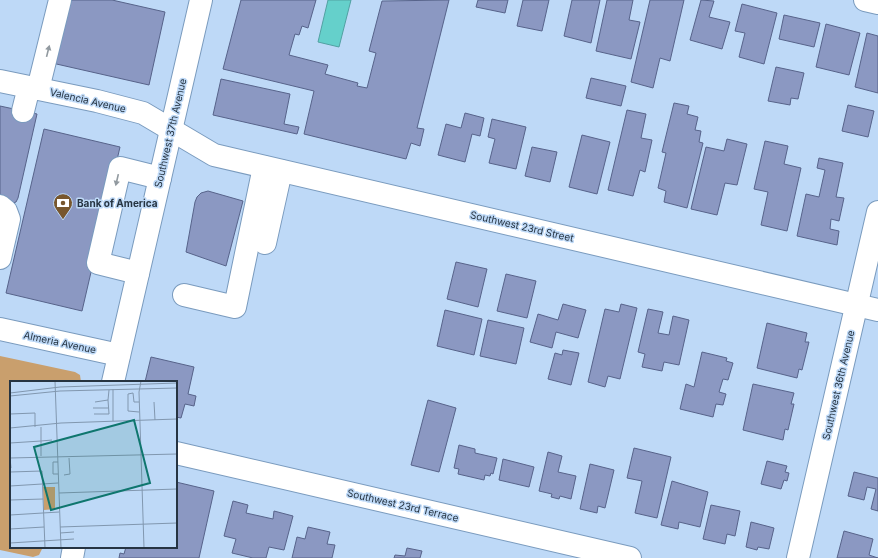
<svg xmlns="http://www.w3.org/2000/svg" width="878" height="558" viewBox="0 0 878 558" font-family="Inter,sans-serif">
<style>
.green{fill:#c99f6d}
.water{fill:#65d0cb;stroke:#52a1a2}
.building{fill:#8b98c2;stroke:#57638a}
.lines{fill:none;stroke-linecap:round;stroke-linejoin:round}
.minor-casing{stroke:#7a9bbe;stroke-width:24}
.major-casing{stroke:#7a9bbe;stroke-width:24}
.minor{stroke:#fff;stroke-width:22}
.major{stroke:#fff;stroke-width:22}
.oneway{fill:#929aa0}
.labels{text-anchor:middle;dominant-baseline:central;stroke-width:3;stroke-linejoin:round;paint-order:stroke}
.street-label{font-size:10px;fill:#263442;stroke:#bed9f7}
.poi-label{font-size:10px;font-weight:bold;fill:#263442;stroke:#bed9f7;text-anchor:start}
.inset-road{fill:none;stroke:#8197af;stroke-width:1}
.view{fill:#0f766e;fill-opacity:0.15;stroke:#0f766e;stroke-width:2}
.inset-edge{fill:none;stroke:#263442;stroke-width:2}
</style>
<rect width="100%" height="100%" fill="#bed9f7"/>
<polygon class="green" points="0,356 75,372 80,375 81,382 11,382 11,547 43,547 39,555 33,557 0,550"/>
<polygon class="water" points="328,0 351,0 339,47 318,42"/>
<g class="building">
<polygon points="66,0 112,0 165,12 149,85 52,63"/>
<polygon points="241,0 316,0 308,28 302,26 299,35 295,34 289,55 328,65 325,74 358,83 357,86 367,88 376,53 369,51 382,1 449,0 417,128 424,129 420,146 411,143 406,159 304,134 314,91 223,69"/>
<polygon points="478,0 508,0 505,13 476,7"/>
<polygon points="523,0 549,0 542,31 517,26"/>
<polygon points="572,0 600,0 591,43 564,36"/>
<polygon points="607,0 633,0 629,20 640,22 631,59 596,51"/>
<polygon points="650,0 684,0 670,61 660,58 653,88 631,82"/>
<polygon points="701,0 714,1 709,17 730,22 722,49 690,40"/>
<polygon points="742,4 777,13 764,64 739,57 745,33 735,31"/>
<polygon points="784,15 820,23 814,47 779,39"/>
<polygon points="826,24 860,33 849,75 816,67"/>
<polygon points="867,33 878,36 878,93 855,87"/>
<polygon points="776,67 804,73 798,99 791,98 790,105 768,101"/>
<polygon points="591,78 626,86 621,106 586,98"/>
<polygon points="221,79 290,94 284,124 299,127 297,134 213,115"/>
<polygon points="674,103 689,106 687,114 698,117 695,130 701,131 699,142 703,143 687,208 664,202 666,191 658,188 666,153 662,152"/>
<polygon points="848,105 874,111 868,137 842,131"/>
<polygon points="0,106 37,114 18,198 16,202 13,203 0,200"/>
<polygon points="627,110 646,114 641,138 652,140 645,172 640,170 633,196 608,190"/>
<polygon points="465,113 484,118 480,136 472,134 465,162 438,155 446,124 461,128"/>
<polygon points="492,119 526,127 516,169 489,163 495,139 488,137"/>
<polygon points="44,129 120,147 82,311 6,293"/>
<polygon points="582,135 610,142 597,194 569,187"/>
<polygon points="727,139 747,144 737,185 725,183 717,215 691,209 706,147 724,151"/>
<polygon points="765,141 788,146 784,164 801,168 787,231 761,225 768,192 754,189"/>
<polygon points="532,147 557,152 550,182 525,176"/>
<polygon points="819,158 843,163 836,197 844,198 839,221 831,219 830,229 839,231 837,245 797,236 806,194 819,197 825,170 817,168"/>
<polygon points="208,191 243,201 226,266 186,252 195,202 197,197 201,193"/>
<polygon points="456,262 487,269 478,307 447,299"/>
<polygon points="506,274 536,281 527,318 497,311"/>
<polygon points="563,304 586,310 578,338 556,332 552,348 530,342 538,314 558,320"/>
<polygon points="621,304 637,308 620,379 608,376 605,387 588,382 605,309 619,312"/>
<polygon points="648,309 663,312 658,333 669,335 673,316 689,320 679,365 664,362 662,371 642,367 645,354 638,352"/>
<polygon points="445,310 482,319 474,355 437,346"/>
<polygon points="488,320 524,328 516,364 480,356"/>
<polygon points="767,323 807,333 805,342 809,342 802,370 799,369 797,378 757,368"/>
<polygon points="563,350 579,353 571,385 548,379 555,353 562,355"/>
<polygon points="702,352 727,358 726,361 733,363 728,380 723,379 719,392 726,394 723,405 716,404 713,417 680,409 686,384 694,387"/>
<polygon points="151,357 194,367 188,394 196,396 194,406 185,404 181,418 176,417 176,382 145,382"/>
<polygon points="753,384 794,393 791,404 794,404 788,430 785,429 783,440 743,430"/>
<polygon points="428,400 456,408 439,472 411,465"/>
<polygon points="459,445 475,449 475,453 497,458 493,474 491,473 490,476 485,475 484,480 458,474 459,469 454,468"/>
<polygon points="634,448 671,457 657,518 635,513 642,481 627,478"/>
<polygon points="548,452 562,456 558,472 576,476 571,499 560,496 559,499 551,497 552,494 539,491"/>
<polygon points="503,459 534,467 529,487 499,480"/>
<polygon points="767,461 787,466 785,472 789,473 787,481 784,480 781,489 761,484"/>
<polygon points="590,464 614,470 605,508 598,506 597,513 580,509"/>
<polygon points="854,472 878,478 878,511 871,509 876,489 867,487 864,500 848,496"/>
<polygon points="672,481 708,492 700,527 679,522 678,529 661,525"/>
<polygon points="176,482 214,491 199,558 119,558 120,553 124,554 126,547 176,547"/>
<polygon points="233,501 248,505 246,513 273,519 274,511 293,516 284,550 269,547 266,558 253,558 232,553 236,539 224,536"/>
<polygon points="711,505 740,511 735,536 727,534 725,544 703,539"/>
<polygon points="751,522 774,528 769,549 758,547 757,550 746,547"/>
<polygon points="308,527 330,532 327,544 335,545 332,558 292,558 297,537 305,539"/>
<polygon points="844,531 873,539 869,555 878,558 837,558"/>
<polygon points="407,548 422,551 420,558 394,558 395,555 405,556"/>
</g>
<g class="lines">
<g class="minor-casing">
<g id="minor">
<polyline points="865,0 878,3"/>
<polyline points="0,81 97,101 143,113 214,155 878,310"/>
<polyline points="38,89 60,0"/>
<polyline points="23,111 29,87"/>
<polyline points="0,206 6,211 9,219 0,258"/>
<polyline points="265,243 281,171"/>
<polyline points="138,273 98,263 120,168 160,178"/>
<polyline points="184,295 235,307 264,167"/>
<polyline points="0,329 119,355"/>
<polyline points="176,453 630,558"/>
<polyline points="798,558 878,212"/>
</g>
</g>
<g class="major-casing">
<g id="major">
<polyline points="113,382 201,0"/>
<polyline points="72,558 74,547"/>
</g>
</g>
<use href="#minor" class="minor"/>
<use href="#major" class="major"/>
</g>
<defs><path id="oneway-solid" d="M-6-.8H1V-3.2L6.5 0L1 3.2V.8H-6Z"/></defs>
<g class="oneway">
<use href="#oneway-solid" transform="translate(48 51) rotate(-76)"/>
<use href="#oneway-solid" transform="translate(117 180) rotate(103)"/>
</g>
<defs>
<g id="bank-pin" transform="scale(1)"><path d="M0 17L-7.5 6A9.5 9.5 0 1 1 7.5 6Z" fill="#78572e" stroke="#bed9f7"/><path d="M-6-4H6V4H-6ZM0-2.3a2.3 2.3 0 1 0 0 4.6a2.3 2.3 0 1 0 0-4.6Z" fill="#fff"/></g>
</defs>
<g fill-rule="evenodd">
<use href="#bank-pin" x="63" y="203"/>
</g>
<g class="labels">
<g class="street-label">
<text transform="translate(88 100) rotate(13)">Valencia Avenue</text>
<text transform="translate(170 133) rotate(-77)">Southwest 37th Avenue</text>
<text transform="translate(522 226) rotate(13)">Southwest 23rd Street</text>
<text transform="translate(60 342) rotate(12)">Almeria Avenue</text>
<text transform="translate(838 385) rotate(-77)">Southwest 36th Avenue</text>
<text transform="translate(403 505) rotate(13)">Southwest 23rd Terrace</text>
</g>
<g class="poi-label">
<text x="77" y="203">Bank of America</text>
</g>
</g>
<g transform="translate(10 381)">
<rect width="167" height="167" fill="#bed9f7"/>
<path d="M 33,106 L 45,106 L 45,128 L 34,129 Z" fill="#c99f6d"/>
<path class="inset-road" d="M 45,0 L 51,167M 131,0 L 129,11 L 134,167M 103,8 L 103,40M 0,12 L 50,6 L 167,2M 0,15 L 50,10 L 167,7M 85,21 L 98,19 L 99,9M 129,21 L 124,21 L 123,12 L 118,13 L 118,30 L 129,31M 144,21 L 145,39M 83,27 L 98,27M 0,33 L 25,32 L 25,46M 84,33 L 99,33 L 98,19M 0,47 L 51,42 L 167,38M 0,62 L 31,60 L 31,46M 31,75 L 31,60 L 42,59M 48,81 L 43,81 L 43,93 L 48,93M 1,87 L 0,77 L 167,73M 0,91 L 32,90 L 35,167M 54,94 L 60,93 L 59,77M 0,105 L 48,102M 49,112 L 167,108M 0,119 L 33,118M 0,134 L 49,131M 50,146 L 167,142M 0,148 L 34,146M 50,152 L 64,151M 0,162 L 64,158"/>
<path class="view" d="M 124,39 L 140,102 L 41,129 L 24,66 Z"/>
<rect width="167" height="167" class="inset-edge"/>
</g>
</svg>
